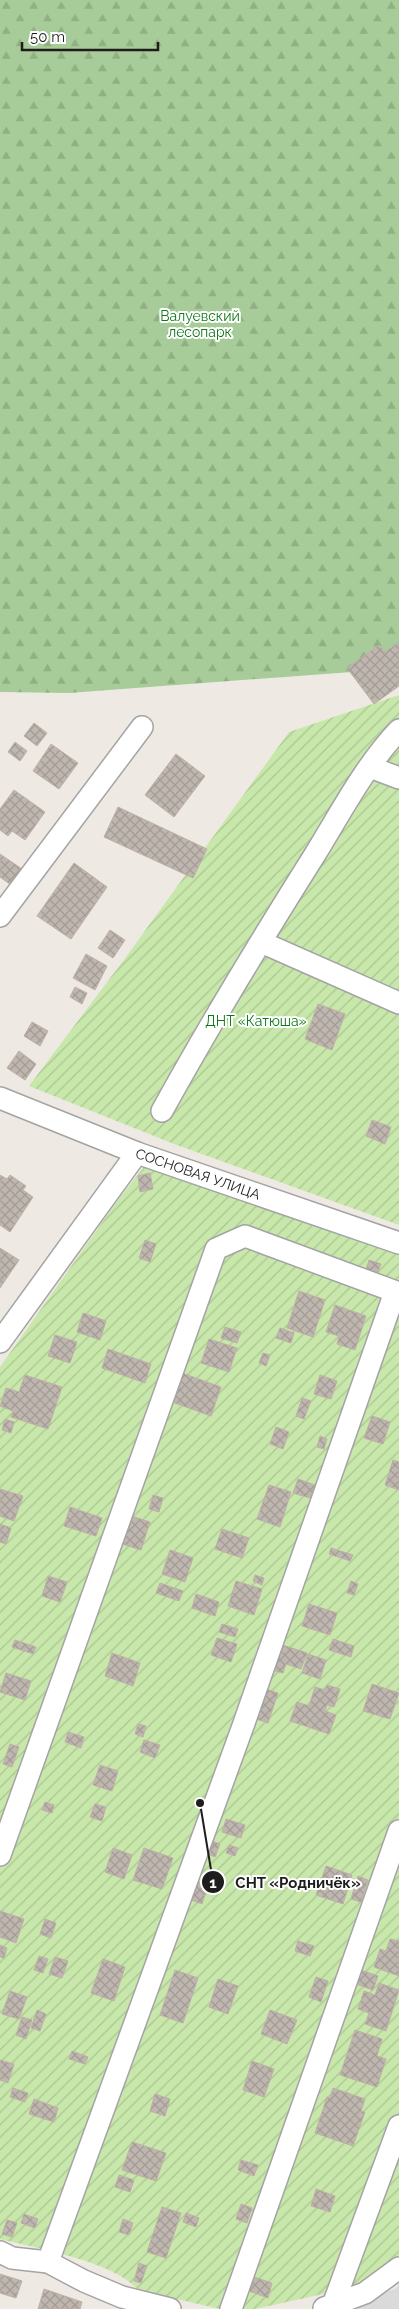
<svg xmlns="http://www.w3.org/2000/svg" width="399" height="2309" viewBox="0 0 399 2309" font-family="Raleway,sans-serif">
<style>
.residential{fill:#dbdada}
.forest{fill:url(#forest-firs)}
.garden{fill:url(#garden-furrows)}
.building{fill:url(#building-cross-hatch);stroke:#bfb1a6}
.lines{fill:none;stroke-linecap:round;stroke-linejoin:round}
.minor-casing{stroke:#a4a4a4;stroke-width:24}
.minor{stroke:#fff;stroke-width:21}
.labels{text-anchor:middle;dominant-baseline:central;stroke-width:4;stroke-linejoin:round;paint-order:stroke}
.park-label{font-size:14px;fill:#0f7717;stroke:#fff}
.street-label{font-size:14px;fill:#1d1d1d;stroke:#fff}
.leader{fill:none;stroke:#1d1d1d;stroke-width:2}
.callout-dot{fill:#1d1d1d;stroke:#fff;stroke-width:2}
.mark-label{font-size:15px;text-anchor:middle;font-weight:bold;fill:#fff}
.callout-label{font-size:15px;text-anchor:middle;font-weight:bold;fill:#1d1d1d;stroke:#fff;stroke-width:4;stroke-linejoin:round;paint-order:stroke}
</style>
<defs>
<pattern id="forest-firs" width="22" height="20" patternUnits="userSpaceOnUse" patternTransform="scale(1.25)"><rect width="22" height="20" fill="#a8cc99"/><path d="M5 1l3.5 6h-7zM16 11l3.5 6h-7z" fill="#90af83"/></pattern>
<pattern id="garden-furrows" width="10" height="10" patternUnits="userSpaceOnUse" patternTransform="scale(1.25)"><rect width="10" height="10" fill="#c8e7aa"/><path d="M-1 1l2-2M0 10L10 0M9 11l2-2" fill="none" stroke="#abc692"/></pattern>
<pattern id="building-cross-hatch" width="8" height="8" patternUnits="userSpaceOnUse" patternTransform="scale(1.25)"><rect width="8" height="8" fill="#beb6af"/><path d="M0 0l8 8M0 8l8-8" fill="none" stroke="#a39c96"/></pattern>
</defs>
<rect width="100%" height="100%" fill="#eeeae3"/>
<polygon class="residential" points="399,2285 399,2309 339,2309 395,2289"/>
<polygon class="forest" points="0,0 399,0 399,649 352,672 69,693 0,692"/>
<g class="garden">
<polygon points="399,695 399,1225 174,1144 29,1086 126,957 289,732"/>
<path d="M 147,1163 L 399,1251 L 399,2258 L 355,2287 L 255,2309 L 220,2309 L 138,2290 C 115,2262 36,2248 0,2239 L 0,1367 L 118,1200 Z"/>
</g>
<g class="building">
<polygon points="399,642 399,686 374,704 347,668 379,645 385,652"/>
<polygon points="34,723 47,733 37,746 24,736"/>
<polygon points="15,742 27,751 20,761 8,752"/>
<polygon points="51,744 78,763 59,789 33,771"/>
<polygon points="176,754 205,776 174,817 145,795"/>
<polygon points="14,790 45,812 25,840 12,831 8,836 0,830 0,809"/>
<polygon points="118,807 207,849 193,878 104,837"/>
<polygon points="0,854 22,869 11,885 0,877"/>
<polygon points="74,863 107,887 71,939 37,916"/>
<polygon points="110,930 125,940 113,958 98,948"/>
<polygon points="86,954 107,966 95,990 73,978"/>
<polygon points="75,987 87,993 82,1004 70,997"/>
<polygon points="318,1004 345,1014 332,1050 305,1039"/>
<polygon points="32,1022 48,1031 40,1046 24,1036"/>
<polygon points="19,1051 36,1064 25,1080 7,1068"/>
<polygon points="372,1120 391,1127 385,1144 366,1136"/>
<polygon points="150,1173 153,1189 140,1192 138,1176"/>
<polygon points="0,1175 7,1179 10,1175 26,1186 23,1190 33,1197 10,1232 0,1225"/>
<polygon points="145,1240 156,1244 150,1262 139,1258"/>
<polygon points="0,1248 19,1260 0,1288"/>
<polygon points="369,1260 381,1264 377,1274 366,1270"/>
<polygon points="299,1291 325,1300 313,1337 287,1328"/>
<polygon points="335,1305 366,1316 355,1350 337,1344 339,1336 326,1332"/>
<polygon points="83,1313 106,1321 100,1340 77,1332"/>
<polygon points="225,1327 241,1332 237,1343 221,1338"/>
<polygon points="280,1328 294,1333 291,1343 276,1338"/>
<polygon points="55,1335 77,1342 70,1363 48,1356"/>
<polygon points="209,1339 237,1348 229,1372 201,1363"/>
<polygon points="108,1349 151,1364 145,1383 102,1368"/>
<polygon points="263,1353 270,1355 266,1366 259,1363"/>
<polygon points="182,1373 221,1387 211,1416 172,1402"/>
<polygon points="25,1375 62,1387 48,1429 11,1417 13,1411 0,1406 6,1388 19,1392"/>
<polygon points="320,1375 337,1381 331,1399 314,1394"/>
<polygon points="302,1398 311,1401 304,1419 296,1416"/>
<polygon points="372,1416 390,1422 383,1444 364,1438"/>
<polygon points="5,1419 14,1422 11,1433 2,1430"/>
<polygon points="276,1427 289,1432 283,1449 270,1444"/>
<polygon points="320,1436 327,1439 324,1449 317,1447"/>
<polygon points="393,1460 399,1462 399,1490 385,1485"/>
<polygon points="298,1479 315,1485 310,1498 293,1493"/>
<polygon points="269,1485 291,1492 280,1527 257,1519"/>
<polygon points="0,1489 23,1496 14,1521 0,1516"/>
<polygon points="153,1495 163,1498 159,1512 149,1509"/>
<polygon points="70,1507 102,1518 96,1536 64,1526"/>
<polygon points="128,1515 150,1522 141,1550 119,1543"/>
<polygon points="0,1524 11,1528 6,1544 0,1542"/>
<polygon points="222,1529 249,1538 242,1558 215,1549"/>
<polygon points="331,1548 353,1555 350,1561 329,1554"/>
<polygon points="170,1550 193,1558 185,1582 162,1574"/>
<polygon points="255,1575 264,1578 262,1585 253,1581"/>
<polygon points="48,1576 67,1582 60,1602 42,1596"/>
<polygon points="236,1581 262,1589 254,1615 228,1606"/>
<polygon points="351,1581 358,1584 354,1595 347,1593"/>
<polygon points="160,1583 183,1591 179,1601 156,1593"/>
<polygon points="196,1594 219,1602 215,1616 192,1608"/>
<polygon points="309,1604 337,1613 330,1635 302,1626"/>
<polygon points="222,1624 238,1629 235,1637 219,1632"/>
<polygon points="217,1638 237,1644 231,1662 211,1655"/>
<polygon points="333,1639 354,1646 351,1657 329,1650"/>
<polygon points="15,1640 36,1647 33,1654 12,1647"/>
<polygon points="277,1643 307,1653 301,1669 286,1664 283,1673 268,1669"/>
<polygon points="112,1653 140,1663 133,1686 105,1676"/>
<polygon points="308,1654 326,1660 320,1679 302,1673"/>
<polygon points="6,1673 31,1681 25,1700 0,1692"/>
<polygon points="372,1684 399,1693 390,1719 363,1711"/>
<polygon points="327,1685 340,1689 334,1707 327,1705 325,1711 336,1715 329,1734 290,1721 297,1702 309,1706 315,1687 325,1690"/>
<polygon points="263,1688 278,1693 268,1723 253,1718"/>
<polygon points="138,1724 146,1726 143,1737 135,1734"/>
<polygon points="68,1732 84,1737 81,1748 65,1742"/>
<polygon points="144,1740 160,1745 155,1758 140,1752"/>
<polygon points="10,1744 19,1747 12,1767 3,1764"/>
<polygon points="100,1765 118,1771 112,1791 93,1785"/>
<polygon points="45,1802 54,1805 52,1813 42,1810"/>
<polygon points="95,1804 106,1807 102,1821 90,1817"/>
<polygon points="226,1819 245,1825 241,1838 222,1832"/>
<polygon points="209,1840 220,1844 215,1857 205,1853"/>
<polygon points="229,1845 238,1848 235,1856 226,1853"/>
<polygon points="113,1848 132,1855 124,1879 105,1872"/>
<polygon points="144,1848 173,1858 162,1889 133,1880"/>
<polygon points="326,1866 352,1875 343,1904 316,1895"/>
<polygon points="358,1876 368,1880 361,1902 351,1899"/>
<polygon points="192,1880 208,1885 202,1904 185,1898"/>
<polygon points="0,1911 24,1919 16,1943 0,1937"/>
<polygon points="45,1919 56,1923 51,1938 40,1934"/>
<polygon points="390,1939 399,1941 399,1976 374,1967 380,1949 386,1951"/>
<polygon points="298,1941 314,1946 310,1956 295,1951"/>
<polygon points="0,1945 7,1948 4,1958 0,1957"/>
<polygon points="39,1956 48,1959 43,1973 34,1970"/>
<polygon points="55,1957 68,1961 62,1978 49,1974"/>
<polygon points="103,1959 125,1967 114,2001 91,1993"/>
<polygon points="358,1969 378,1976 373,1990 353,1983"/>
<polygon points="175,1970 198,1978 183,2023 160,2015"/>
<polygon points="316,1977 328,1981 321,2002 309,1997"/>
<polygon points="218,1979 238,1986 228,2014 209,2007"/>
<polygon points="379,1983 399,1990 386,2031 365,2024 369,2013 358,2009 364,1991 375,1995"/>
<polygon points="10,1991 27,1997 19,2019 2,2014"/>
<polygon points="37,2010 46,2014 40,2031 31,2028"/>
<polygon points="270,2010 297,2020 287,2044 261,2034"/>
<polygon points="22,2017 32,2020 26,2039 16,2035"/>
<polygon points="355,2030 382,2039 377,2056 386,2059 377,2087 340,2075"/>
<polygon points="72,2051 88,2057 85,2064 69,2059"/>
<polygon points="0,2060 14,2064 8,2083 0,2080"/>
<polygon points="252,2061 274,2069 264,2097 243,2090"/>
<polygon points="13,2088 28,2093 25,2102 10,2097"/>
<polygon points="333,2088 365,2099 361,2111 365,2112 353,2146 315,2133 327,2097 330,2098"/>
<polygon points="155,2094 170,2099 165,2116 150,2111"/>
<polygon points="34,2099 58,2108 54,2122 29,2114"/>
<polygon points="132,2142 166,2153 156,2181 122,2170"/>
<polygon points="241,2160 258,2165 254,2176 238,2170"/>
<polygon points="119,2175 134,2180 130,2192 115,2187"/>
<polygon points="316,2189 335,2196 330,2212 311,2206"/>
<polygon points="241,2204 252,2208 247,2223 236,2219"/>
<polygon points="162,2207 181,2213 166,2258 147,2252"/>
<polygon points="186,2213 199,2218 196,2227 183,2222"/>
<polygon points="24,2214 38,2219 35,2228 21,2223"/>
<polygon points="123,2219 133,2223 129,2235 119,2232"/>
<polygon points="7,2220 17,2223 12,2237 2,2234"/>
<polygon points="139,2263 147,2266 141,2283 134,2281"/>
<polygon points="0,2274 22,2281 16,2298 0,2293"/>
<polygon points="254,2277 272,2283 268,2298 249,2291"/>
<polygon points="44,2289 82,2302 80,2309 38,2309"/>
</g>
<g class="lines">
<g class="minor-casing">
<g id="minor">
<polyline points="370,767 399,778"/>
<polyline points="0,916 142,727"/>
<polyline points="261,942 399,1003"/>
<path id="s1" d="M 0,1098 L 137,1153 L 399,1243"/>
<path d="M 162,1111 C 210,1024 261,940 314,856 C 340,814 364,767 399,730"/>
<polyline points="0,1342 137,1153"/>
<polyline points="0,1855 216,1249 245,1236 399,1293"/>
<polyline points="0,2252 12,2258 48,2262 84,2281 122,2297 170,2309"/>
<polyline points="48,2262 243,1726 395,1292"/>
<polyline points="333,2305 399,2126"/>
<polyline points="324,2308 365,2293 399,2268"/>
<polyline points="231,2309 399,1831"/>
</g>
</g>
<use href="#minor" class="minor"/>
</g>
<g class="labels">
<g class="park-label">
<text x="200" y="316">Валуевский<tspan x="200" dy="16">лесопарк</tspan></text>
<text x="256" y="1021">ДНТ «Катюша»</text>
</g>
<g class="street-label">
<text stroke="none"><textPath href="#s1" startOffset="212">СОСНОВАЯ УЛИЦА</textPath></text>
</g>
</g>
<path class="leader" d="M200 1803L213 1882"/>
<g class="callout-dot">
<circle cx="200" cy="1803" r="5"/>
<circle cx="213" cy="1882" r="12"/>
</g>
<g class="mark-label">
<text x="213" y="1888">1</text>
</g>
<g class="callout-label">
<text x="298" y="1888">СНТ «Родничёк»</text>
</g>
<path d="M22 42v8h136v-8" fill="none" stroke="#1d1d1d" stroke-width="2.5"/>
<text x="30" y="42" font-size="15" fill="#1d1d1d" stroke="#ffffff" stroke-width="4" paint-order="stroke">50 m</text>
</svg>
